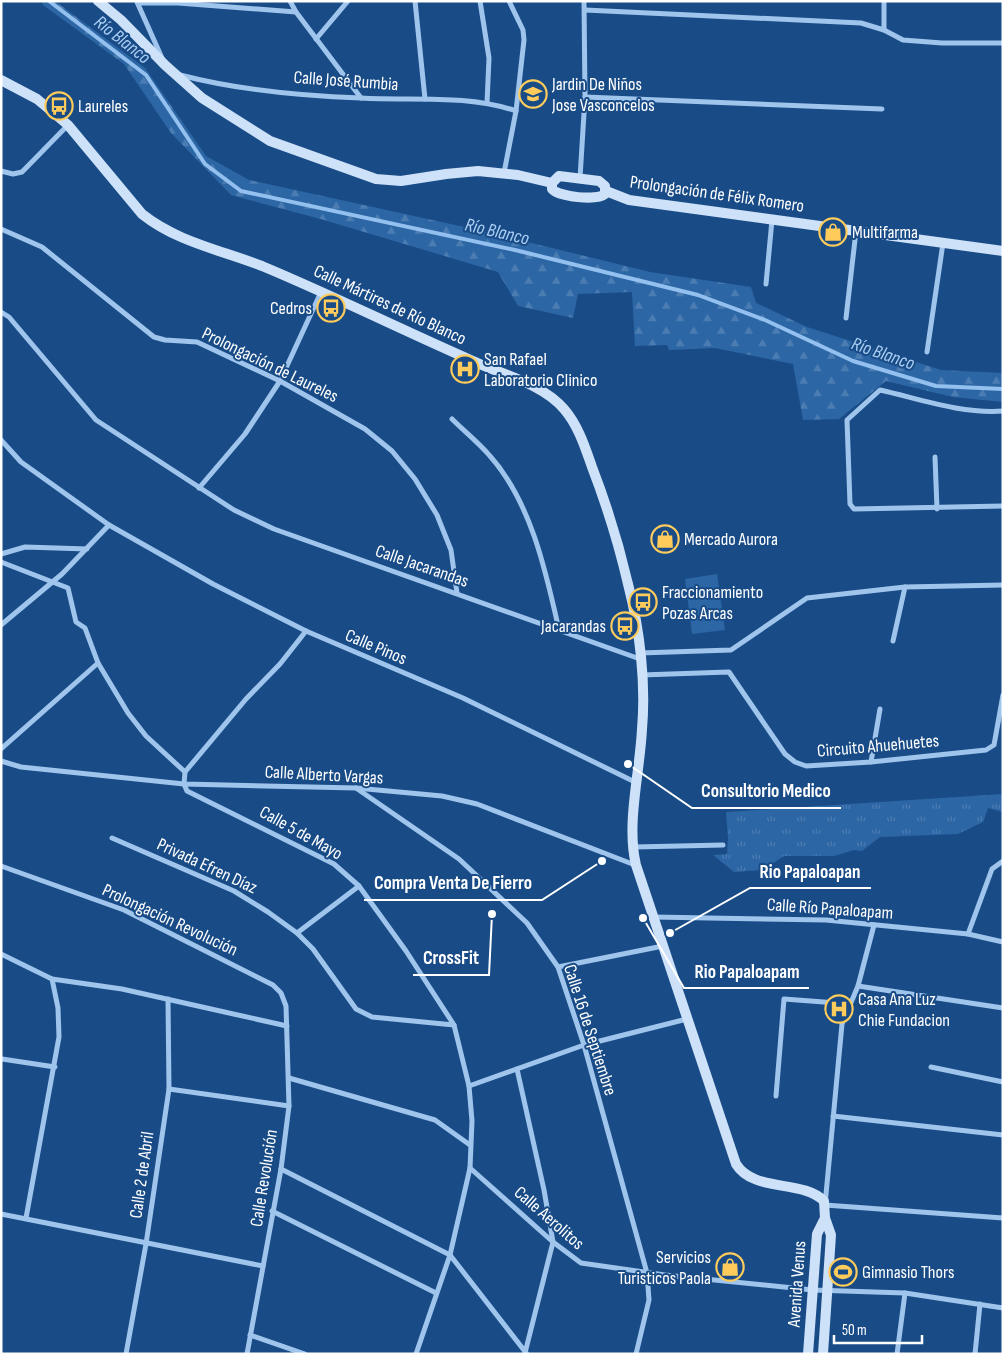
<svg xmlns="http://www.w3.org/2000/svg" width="1004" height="1355" viewBox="0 0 1004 1355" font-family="'Sofia Sans Condensed',sans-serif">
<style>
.grass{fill:url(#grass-tufts)}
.forest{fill:url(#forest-firs)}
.pitch{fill:#2c66a5}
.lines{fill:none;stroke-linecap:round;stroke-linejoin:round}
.stream{stroke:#93c0ef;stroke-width:4}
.minor{stroke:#a0c5ed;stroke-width:5}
.secondary{stroke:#cde1f9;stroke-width:10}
.labels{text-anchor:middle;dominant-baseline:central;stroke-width:4;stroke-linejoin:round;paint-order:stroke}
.street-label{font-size:18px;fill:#fff;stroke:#194c87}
.poi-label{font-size:18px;fill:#fff;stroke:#194c87;text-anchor:start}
.water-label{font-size:19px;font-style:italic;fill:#accff4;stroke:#194c87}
.leader{fill:none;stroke:#fff;stroke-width:2}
.callout-dot{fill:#fff;stroke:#194c87;stroke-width:2}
.callout-label{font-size:19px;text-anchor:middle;font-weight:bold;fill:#fff;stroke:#194c87;stroke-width:4;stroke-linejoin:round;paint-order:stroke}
</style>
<defs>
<pattern id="grass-tufts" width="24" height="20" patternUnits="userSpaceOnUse" patternTransform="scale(1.25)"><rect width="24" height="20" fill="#2c66a5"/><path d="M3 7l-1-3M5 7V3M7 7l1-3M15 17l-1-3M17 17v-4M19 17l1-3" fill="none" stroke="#4c7db2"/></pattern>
<pattern id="forest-firs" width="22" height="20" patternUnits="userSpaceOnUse" patternTransform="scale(1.25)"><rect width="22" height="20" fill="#2c66a5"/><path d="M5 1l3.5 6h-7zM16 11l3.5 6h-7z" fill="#4c7db2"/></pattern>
</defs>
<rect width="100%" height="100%" fill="#194c87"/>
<polygon class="grass" points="1003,794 1003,812 988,808 983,822 958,834 880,837 862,851 854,850 834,856 784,856 762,870 734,872 713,855 727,854 728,838 726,812"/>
<polygon class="forest" points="42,1 55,1 145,68 206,156 249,180 487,232 650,272 751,287 756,303 807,327 941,370 1003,373 1003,402 953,397 886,381 839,419 803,420 793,364 715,348 669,350 667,345 635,346 632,292 578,294 573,318 518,306 498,272 324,220 231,195 171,133 124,64 43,5"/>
<polygon class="pitch" points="717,574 725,630 692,634 685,579"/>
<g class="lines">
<polyline class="stream" points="49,1 146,75 205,164 241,191 515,250 698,295 765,320 853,361 936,386 1003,389"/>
<g class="minor">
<polyline points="290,1 296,12 361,98"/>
<polyline points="415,1 425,99"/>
<polyline points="480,1 489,58 487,103"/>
<polyline points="137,2 162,58"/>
<polyline points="138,3 178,3 296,12"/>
<polyline points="585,10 861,23 884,30 903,40 942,43 1003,43"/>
<polyline points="884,30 884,1"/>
<polyline points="316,39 348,1"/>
<path d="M 180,75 C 238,90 301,96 361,98 C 412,101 467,94 516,111"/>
<polyline points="585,97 882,109"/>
<polyline points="1,171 13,174 22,172 68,125"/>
<polyline points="504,173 516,111 524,40 523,30 509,1"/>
<polyline points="580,178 585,97 584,1"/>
<polyline points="1,229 42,247 154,337 165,340 197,342 280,381 365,429 392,451 415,479 437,515 451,550 457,593"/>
<polyline points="766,284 772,220"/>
<polyline points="1,312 9,317 96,420 234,510 274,529 640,659"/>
<polyline points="846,318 856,231"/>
<polyline points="927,352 943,243"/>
<path d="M 1003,411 C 961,414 920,399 880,390 L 847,420 L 850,504 L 854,509 L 1003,506"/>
<path d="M 452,419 C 464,431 479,443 490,456 C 531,502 546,572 559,630"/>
<polyline points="1,440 21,462 109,525 213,584 306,631 463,698 637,783"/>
<polyline points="935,457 937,509"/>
<polyline points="199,488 245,434 280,381 321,292"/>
<polyline points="1,554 25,547 87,549"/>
<polyline points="1,562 68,588 76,622 85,628 98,663 128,713 146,736 185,772"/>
<polyline points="1,625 62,574 109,525"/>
<polyline points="893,641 905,587"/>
<polyline points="640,653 731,650 807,598 905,587 1003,585"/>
<polyline points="641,675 729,672 785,754 795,762 806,766 871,762 986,750 994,745 1003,695"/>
<polyline points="1,749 98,663"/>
<polyline points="1,761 21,767 184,784 356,788 442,796 477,804 635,865"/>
<polyline points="871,762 880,709"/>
<polyline points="184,784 187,791 334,864 359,886 406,951 454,1025 469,1086 472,1121 470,1168 450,1255 416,1354"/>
<polyline points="184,784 185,772 246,699 280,664 306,631"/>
<polyline points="356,788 459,859 527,923 558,967 584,1045 647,1273 649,1300 636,1354"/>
<polyline points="112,838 234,891 268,912 297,933 313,949 356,1009 372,1017 454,1025"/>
<polyline points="634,847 723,845"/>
<polyline points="1,866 124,910 273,985 281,993 286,1006 289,1106 281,1169 247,1354"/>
<polyline points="653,917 826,920 968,934 1003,942"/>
<polyline points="874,925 858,986 842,1024 825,1205 1003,1218"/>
<polyline points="297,933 359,886"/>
<polyline points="968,934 992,869 1003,861"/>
<polyline points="1,954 52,979 122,989 287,1026"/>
<polyline points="558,967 663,946"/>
<polyline points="858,986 1003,1008"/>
<polyline points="2,1059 55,1067"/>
<polyline points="931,1067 1003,1082"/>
<polyline points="517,1069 544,1190 553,1242 525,1353"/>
<polyline points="289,1078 435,1120 470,1145"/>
<polyline points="469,1086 584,1045 687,1019"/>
<polyline points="169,1089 289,1106"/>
<polyline points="776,1096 784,999 850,1004"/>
<polyline points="833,1116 1003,1135"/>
<polyline points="470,1168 553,1242 581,1263 665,1275 813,1290 905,1293 1003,1308"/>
<polyline points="281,1169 450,1255 527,1354"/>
<polyline points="272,1211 436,1293"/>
<polyline points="1,1214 263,1266"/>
<polyline points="26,1218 59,1037 58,1008 52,979"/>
<polyline points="250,1335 305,1354"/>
<polyline points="126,1354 146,1244 169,1089 168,999"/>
<polyline points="897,1354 905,1293"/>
<polyline points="975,1354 980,1304"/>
</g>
<g class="secondary">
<polyline points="98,1 121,20 165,65 202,98 270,141 376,179 401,181 446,174 478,171 518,175 552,183"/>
<path d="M 1,80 L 37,99 L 68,125 L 142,214 C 177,242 221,250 262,266 C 334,296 402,330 473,361 C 502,375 542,383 564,409 C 578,425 585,447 592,467 C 607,506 619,545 628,584 C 640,630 646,683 642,729 C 640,772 626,824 636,865 L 736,1164 C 754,1193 802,1179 824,1201 L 825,1218 L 831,1235 L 823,1354"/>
<path d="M 559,176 L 599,181 L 605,186 L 605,194 C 597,201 559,197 552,189 L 552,183 Z"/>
<polyline points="606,191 629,200 1003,251"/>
<polyline points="808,1354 817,1234 825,1218"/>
</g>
</g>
<defs>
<g id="school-ring" transform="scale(1.4375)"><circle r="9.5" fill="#194c87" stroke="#ffcc5c" stroke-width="1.5"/><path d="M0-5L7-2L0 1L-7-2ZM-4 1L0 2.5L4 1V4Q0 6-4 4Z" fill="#ffcc5c"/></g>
<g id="bus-ring" transform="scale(1.4375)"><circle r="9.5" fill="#194c87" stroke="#ffcc5c" stroke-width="1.5"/><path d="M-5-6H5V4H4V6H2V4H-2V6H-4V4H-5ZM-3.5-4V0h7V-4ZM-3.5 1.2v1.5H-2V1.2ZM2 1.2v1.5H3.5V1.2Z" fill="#ffcc5c"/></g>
<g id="shop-ring" transform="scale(1.4375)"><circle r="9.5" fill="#194c87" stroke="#ffcc5c" stroke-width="1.5"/><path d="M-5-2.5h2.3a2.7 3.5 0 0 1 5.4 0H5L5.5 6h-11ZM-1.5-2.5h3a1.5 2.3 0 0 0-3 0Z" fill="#ffcc5c"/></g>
<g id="hospital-ring" transform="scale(1.4375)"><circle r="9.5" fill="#194c87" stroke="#ffcc5c" stroke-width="1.5"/><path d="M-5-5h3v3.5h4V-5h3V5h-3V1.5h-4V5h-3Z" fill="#ffcc5c"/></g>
<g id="stadium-ring" transform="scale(1.4375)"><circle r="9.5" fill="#194c87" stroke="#ffcc5c" stroke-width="1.5"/><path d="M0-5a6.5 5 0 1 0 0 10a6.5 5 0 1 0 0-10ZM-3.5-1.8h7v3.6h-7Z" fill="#ffcc5c"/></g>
</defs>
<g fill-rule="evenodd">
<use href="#school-ring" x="533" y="94"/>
<use href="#bus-ring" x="59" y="106"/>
<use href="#shop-ring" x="833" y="232"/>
<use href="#bus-ring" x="331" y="308"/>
<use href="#hospital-ring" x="465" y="369"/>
<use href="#shop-ring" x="665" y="539"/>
<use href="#bus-ring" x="643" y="602"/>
<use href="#bus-ring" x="625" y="626"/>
<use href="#hospital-ring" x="839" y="1009"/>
<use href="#shop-ring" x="730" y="1267"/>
<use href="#stadium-ring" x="843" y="1272"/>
</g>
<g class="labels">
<g class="street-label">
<text transform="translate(346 81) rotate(4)">Calle José Rumbia</text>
<text transform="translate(717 194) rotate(8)">Prolongación de Félix Romero</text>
<text transform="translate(390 305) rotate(25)">Calle Mártires de Río Blanco</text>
<text transform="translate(270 365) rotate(26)">Prolongación de Laureles</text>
<text transform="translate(422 566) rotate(19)">Calle Jacarandas</text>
<text transform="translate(376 647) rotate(23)">Calle Pinos</text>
<text transform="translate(878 746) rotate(-5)">Circuito Ahuehuetes</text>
<text transform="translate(324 775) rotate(3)">Calle Alberto Vargas</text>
<text transform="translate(301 833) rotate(29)">Calle 5 de Mayo</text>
<text transform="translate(207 866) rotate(25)">Privada Efren Díaz</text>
<text transform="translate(830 909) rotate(4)">Calle Río Papaloapam</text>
<text transform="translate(170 920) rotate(25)">Prolongación Revolución</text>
<text transform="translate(590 1030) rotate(72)">Calle 16 de Septiembre</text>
<text transform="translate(142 1175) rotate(-82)">Calle 2 de Abril</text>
<text transform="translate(264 1178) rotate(-81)">Calle Revolución</text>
<text transform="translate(549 1218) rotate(41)">Calle Aerolitos</text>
<text transform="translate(797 1284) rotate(-86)">Avenida Venus</text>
</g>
<g class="poi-label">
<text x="552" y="84">Jardin De Niños<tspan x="552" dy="21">Jose Vasconcelos</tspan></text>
<text x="78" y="106">Laureles</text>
<text x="852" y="232">Multifarma</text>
<text x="312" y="308" text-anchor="end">Cedros</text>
<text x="484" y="359">San Rafael<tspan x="484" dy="21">Laboratorio Clinico</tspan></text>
<text x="684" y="539">Mercado Aurora</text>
<text x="662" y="592">Fraccionamiento<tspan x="662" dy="21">Pozas Arcas</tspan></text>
<text x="606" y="626" text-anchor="end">Jacarandas</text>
<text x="858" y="999">Casa Ana Luz<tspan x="858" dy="21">Chie Fundacion</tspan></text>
<text x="711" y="1257" text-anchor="end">Servicios<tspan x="711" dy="21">Turisticos Paola</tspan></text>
<text x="862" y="1272">Gimnasio Thors</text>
</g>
<g class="water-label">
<text transform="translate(122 40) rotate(38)">Río Blanco</text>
<text transform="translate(497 232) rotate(13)">Río Blanco</text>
<text transform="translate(883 354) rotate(19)">Río Blanco</text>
</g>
</g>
<path class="leader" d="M628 764L692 808H841M670 933L750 888H871M602 861L542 900H364M492 914L489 975H413M643 918L684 988H809"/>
<g class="callout-dot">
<circle cx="628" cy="764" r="5"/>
<circle cx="670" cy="933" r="5"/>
<circle cx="602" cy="861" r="5"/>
<circle cx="492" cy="914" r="5"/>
<circle cx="643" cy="918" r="5"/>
</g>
<g class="callout-label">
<text x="766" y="797">Consultorio Medico</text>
<text x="810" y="878">Rio Papaloapan</text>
<text x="453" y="889">Compra Venta De Fierro</text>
<text x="451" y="964">CrossFit</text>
<text x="747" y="978">Rio Papaloapam</text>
</g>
<rect width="1004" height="1355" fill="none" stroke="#ffffff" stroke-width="5"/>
<path d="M834 1335v8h88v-8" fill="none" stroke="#ffffff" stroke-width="2.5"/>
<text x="842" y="1335" font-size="15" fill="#ffffff" stroke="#194c87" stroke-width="4" paint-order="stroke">50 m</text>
</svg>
